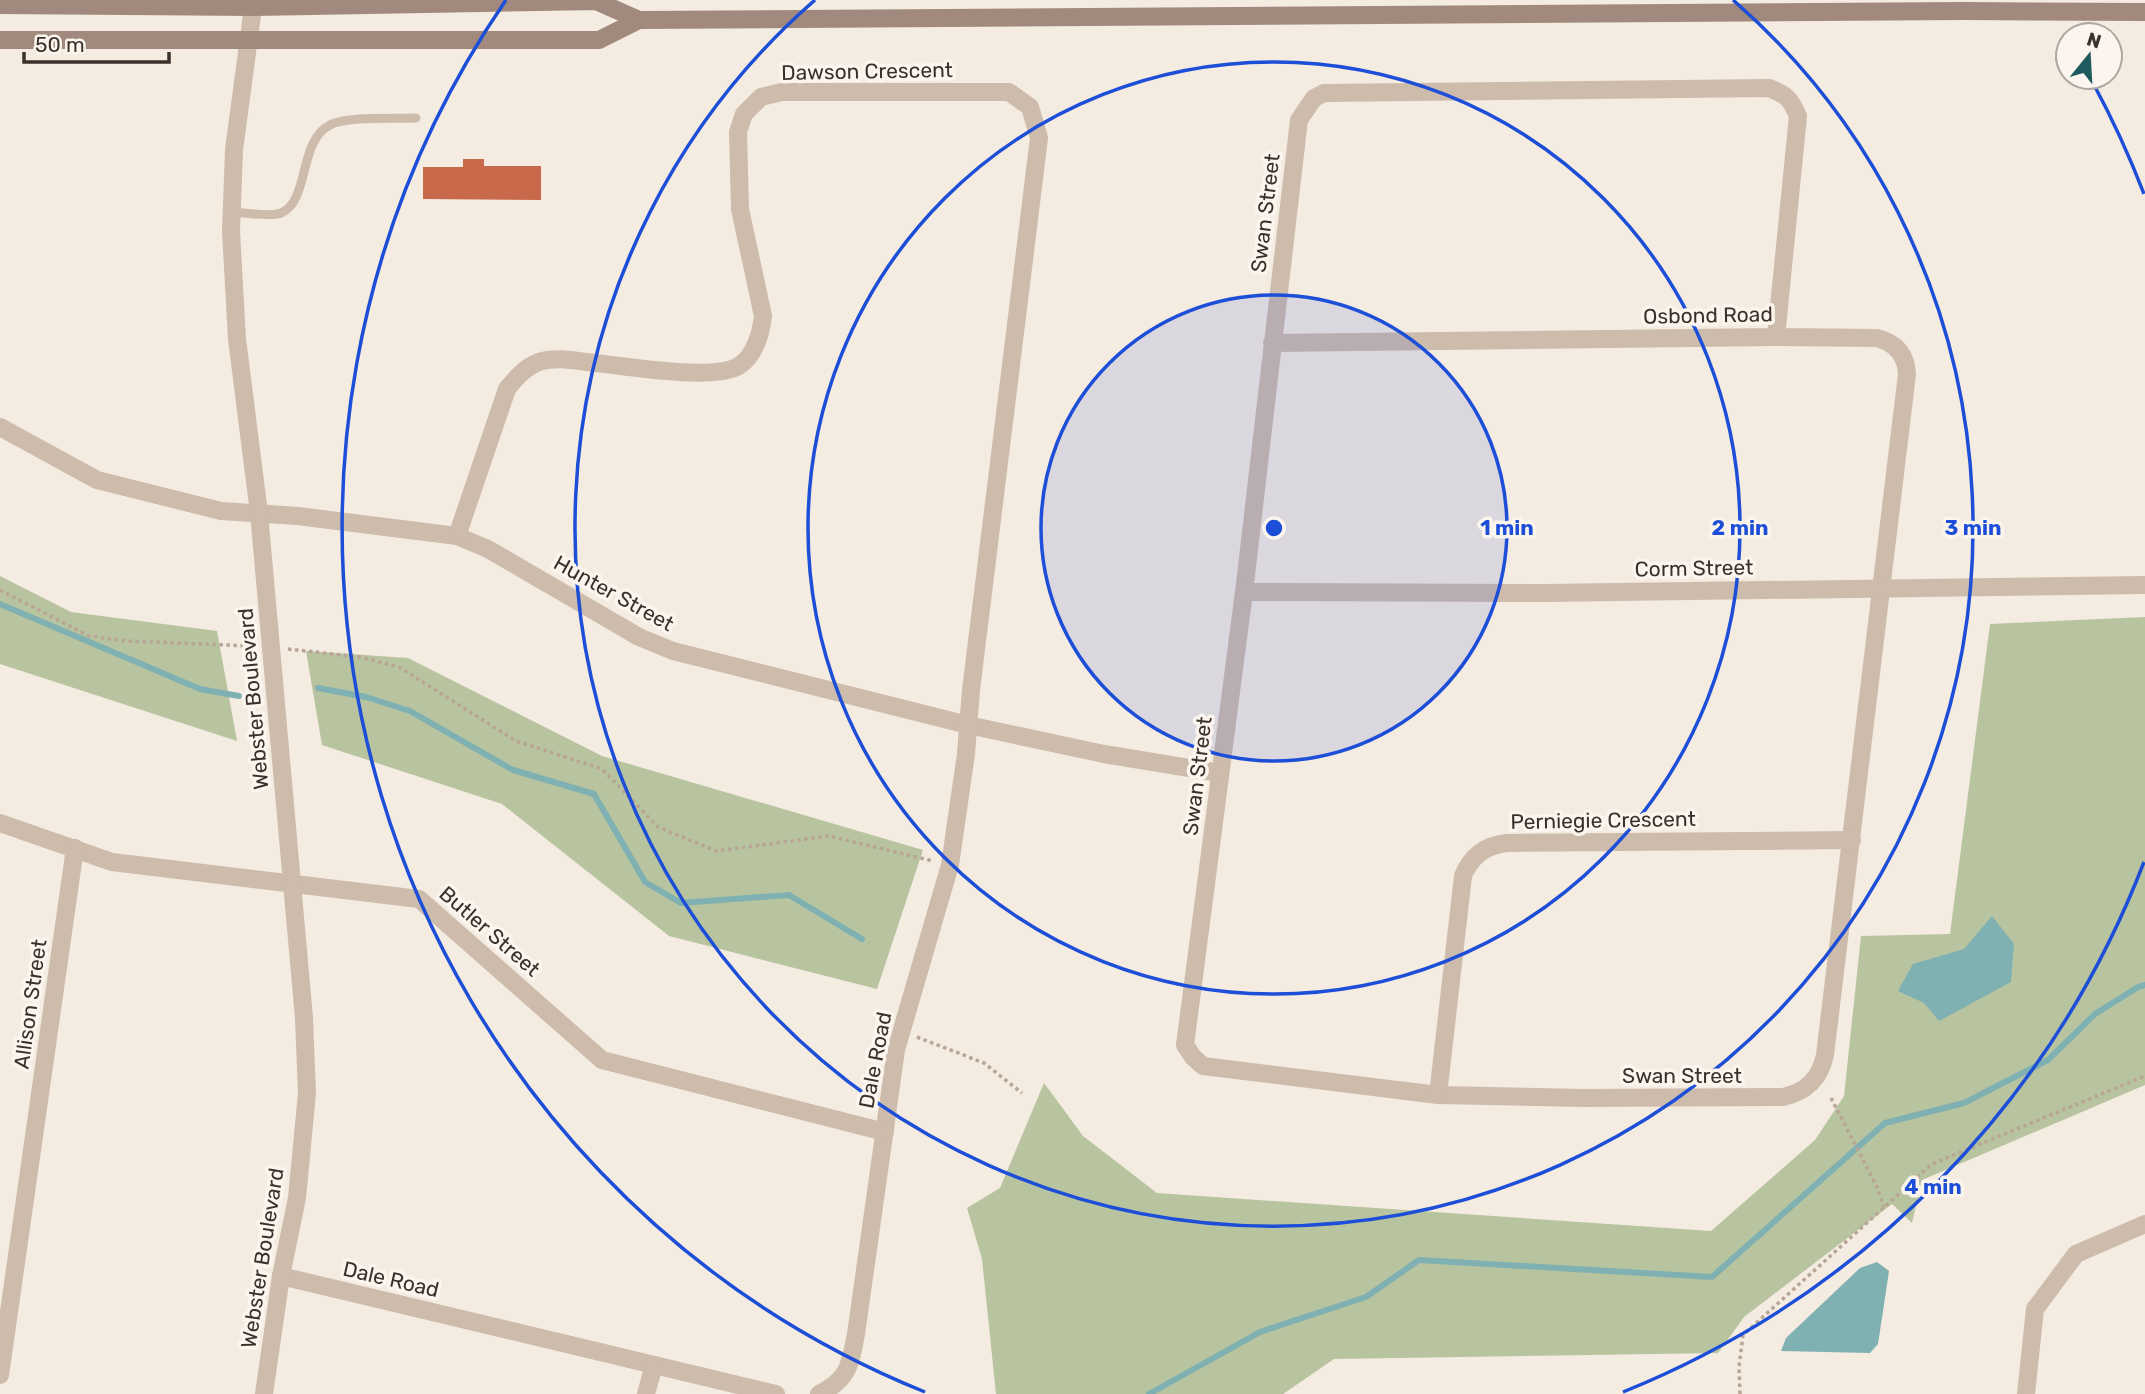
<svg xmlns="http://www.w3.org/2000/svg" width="2145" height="1394" viewBox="0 0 2145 1394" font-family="Rubik,sans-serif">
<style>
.green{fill:#b8c4a0}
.water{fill:#7fb0b2}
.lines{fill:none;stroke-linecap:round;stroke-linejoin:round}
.stream{stroke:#7fb0b2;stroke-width:6}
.building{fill:#c8694b}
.path{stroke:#b9a596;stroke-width:3.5;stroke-dasharray:3.5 3.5;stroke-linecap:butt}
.service{stroke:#cdbbac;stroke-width:9}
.minor{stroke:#cdbbac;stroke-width:18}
.tertiary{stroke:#cdbbac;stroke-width:18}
.secondary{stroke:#a18a7d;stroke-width:18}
.ring{fill:none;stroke:#1d4ed8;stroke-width:3.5}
.labels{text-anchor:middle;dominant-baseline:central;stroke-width:7;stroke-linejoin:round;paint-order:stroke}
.street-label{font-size:21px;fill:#3b302b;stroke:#fbf5ee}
.centre{fill:#1d4ed8;stroke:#fbf5ee;stroke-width:3.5}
.ring-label{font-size:21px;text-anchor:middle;font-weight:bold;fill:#1d4ed8;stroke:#fbf5ee;stroke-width:7;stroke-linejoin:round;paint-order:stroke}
</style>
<rect width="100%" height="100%" fill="#f4ebe1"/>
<g class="green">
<polygon points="0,576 71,612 217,631 237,741 0,664"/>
<polygon points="2145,617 2145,1085 1922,1180 1912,1223 1892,1204 1744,1317 1718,1353 1334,1359 1283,1394 996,1394 982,1259 967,1208 1000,1188 1044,1083 1083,1136 1157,1193 1711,1231 1815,1140 1844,1096 1861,936 1950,934 1990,624"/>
<polygon points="306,651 408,658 602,756 923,850 877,989 669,936 502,804 322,745"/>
</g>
<g class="water">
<polygon points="1992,916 2014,944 2011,982 1939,1021 1924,1003 1898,991 1913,964 1964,949"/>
<polygon points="1877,1262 1889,1271 1878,1344 1870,1353 1781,1351 1786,1338 1860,1268"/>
</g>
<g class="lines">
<g class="stream">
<polyline points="0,604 200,689 239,696"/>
<polyline points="318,688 366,697 410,711 513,770 594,794 645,882 681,903 789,895 862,939"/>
<polyline points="1149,1394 1260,1332 1366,1297 1419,1260 1712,1277 1885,1123 1964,1103 2048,1060 2095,1014 2138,987 2145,985"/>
</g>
</g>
<polygon class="building" points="463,159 484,159 484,166 541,166 541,200 423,199 423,167 463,167"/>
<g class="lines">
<g class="path">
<polyline points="0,590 89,636 127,641 252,646"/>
<polyline points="288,649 360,657 399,667 516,741 602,769 658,827 716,851 829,836 933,861"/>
<polyline points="917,1037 984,1063 1022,1093"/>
<polyline points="1831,1098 1877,1187 1884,1207"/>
<polyline points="1740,1394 1739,1367 1743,1335 1932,1164 2145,1076"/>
</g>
<path class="service" d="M 232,212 C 244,213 271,217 281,213 C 310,201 298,141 330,125 C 348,116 394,119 416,118"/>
<g class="minor">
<path d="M 1272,343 L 1776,337 L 1877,338 C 1896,343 1906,355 1907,374 L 1825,1055 C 1820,1079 1806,1092 1783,1097 L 1583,1098 L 1438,1095 L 1203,1066 L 1193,1057 L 1185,1045 L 1244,592 L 1299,120 L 1314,98 L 1324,93 L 1769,88 C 1787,95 1790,98 1798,116 L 1776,337"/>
<polyline points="0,427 97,480 221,511 298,516 457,536 488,549 639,637 673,651 968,725 1104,754 1220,773"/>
<path d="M 457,536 L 507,389 C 516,378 525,367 539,362 C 554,357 572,360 587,362 C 621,365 708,381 737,367 C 754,358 761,334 763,316 L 740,209 L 738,132 L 744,114 L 761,97 L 782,92 L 1009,92 L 1030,107 L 1039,138 L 971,690 L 966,754 L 950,865 L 896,1050 L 856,1334 C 850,1365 849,1379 819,1394"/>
<polyline points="1244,592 1546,593 2145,585"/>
<polyline points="0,823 112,862 419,899 602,1060 885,1132"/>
<path d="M 1438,1095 L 1463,876 C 1471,856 1486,845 1507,843 L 1852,840"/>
<polyline points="281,1276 776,1394"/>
<polyline points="0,1375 75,848"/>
<polyline points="646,1394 654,1365"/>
<polyline points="2026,1394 2035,1309 2076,1254 2145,1224"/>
</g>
<polyline class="tertiary" points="254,0 234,150 231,231 237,339 259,513 304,1018 307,1093 297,1198 281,1276 264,1394"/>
<g class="secondary">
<polyline points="0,5 253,7 596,1 639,20 1964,11 2145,12"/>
<polyline points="0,40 599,40 639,20"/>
</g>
</g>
<circle cx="1274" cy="528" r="233" fill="#1d4ed8" fill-opacity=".12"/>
<g class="ring">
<circle cx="1274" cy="528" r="233"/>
<circle cx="1274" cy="528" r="466"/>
<path d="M1733 0A699 699 0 1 1 815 0"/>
<path d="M2144 862A932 932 0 0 1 1623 1392M925 1392A932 932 0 0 1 506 0M2093 83A932 932 0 0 1 2144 194"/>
</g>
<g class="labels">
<g class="street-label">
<text transform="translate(867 71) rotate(-1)">Dawson Crescent</text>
<text transform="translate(1265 213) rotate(-83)">Swan Street</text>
<text transform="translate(1708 315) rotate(-1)">Osbond Road</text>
<text transform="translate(1694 568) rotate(-1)">Corm Street</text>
<text transform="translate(614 593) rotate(29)">Hunter Street</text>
<text transform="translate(253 699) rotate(-95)">Webster Boulevard</text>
<text transform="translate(1197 776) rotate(-83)">Swan Street</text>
<text transform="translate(1603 820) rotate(-1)">Perniegie Crescent</text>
<text transform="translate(490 931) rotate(41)">Butler Street</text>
<text transform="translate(30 1004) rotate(-82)">Allison Street</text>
<text transform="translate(875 1060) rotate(-79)">Dale Road</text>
<text x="1682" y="1075">Swan Street</text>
<text transform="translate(262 1258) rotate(-81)">Webster Boulevard</text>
<text transform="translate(391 1279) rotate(13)">Dale Road</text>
</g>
</g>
<circle cx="1274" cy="528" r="10" class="centre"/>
<g class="ring-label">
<text x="1507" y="535">1 min</text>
<text x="1740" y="535">2 min</text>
<text x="1973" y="535">3 min</text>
<text x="1933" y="1194">4 min</text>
</g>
<g transform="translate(2089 56) rotate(18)"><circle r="33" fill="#fbf5ee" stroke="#aea6a0" stroke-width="2"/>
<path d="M0-5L12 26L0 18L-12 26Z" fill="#1f5a5e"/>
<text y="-10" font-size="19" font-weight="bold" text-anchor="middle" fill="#3b302b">N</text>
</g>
<path d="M24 52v10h145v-10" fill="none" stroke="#3b302b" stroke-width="3.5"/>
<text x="35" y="52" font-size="21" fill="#3b302b" stroke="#fbf5ee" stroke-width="5" paint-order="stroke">50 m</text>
</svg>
